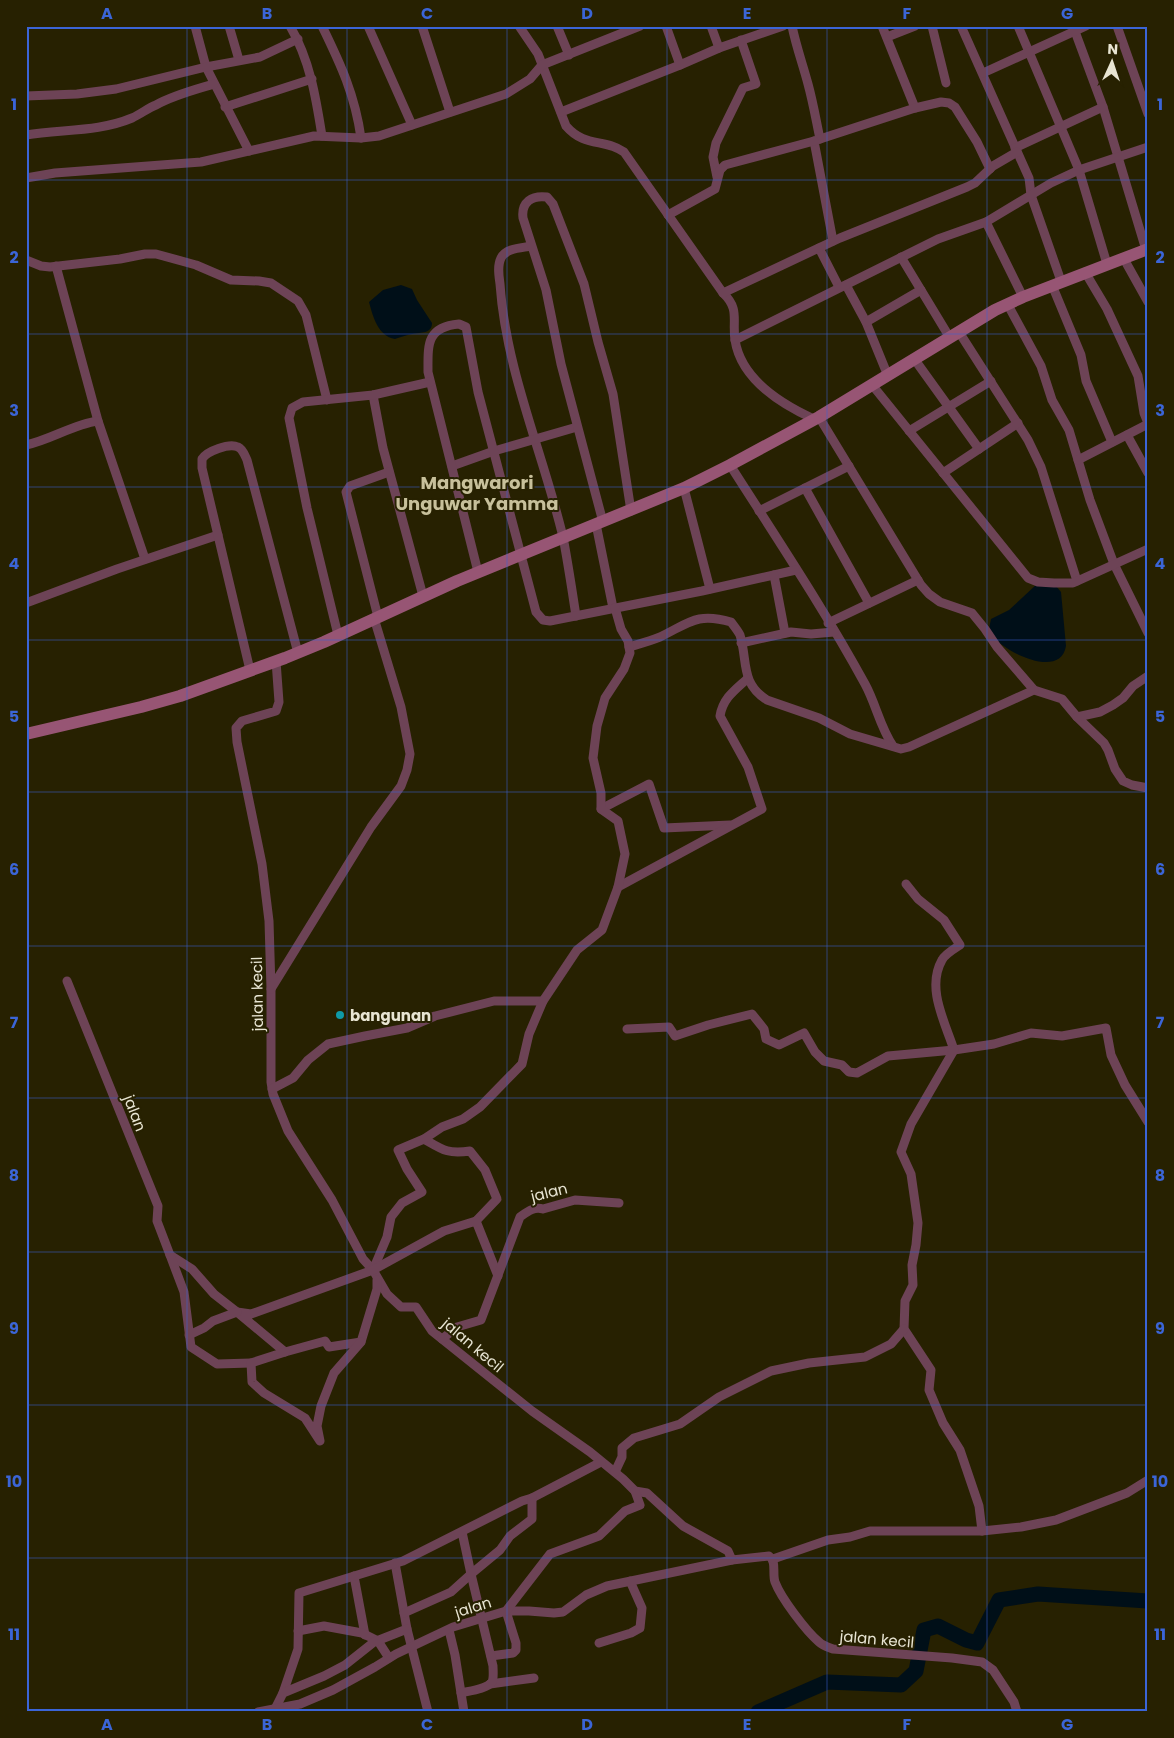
<svg xmlns="http://www.w3.org/2000/svg" width="1174" height="1738" viewBox="0 0 1174 1738" font-family="Poppins,sans-serif">
<style>
.water{fill:#000f18}
.lines{fill:none;stroke-linecap:round;stroke-linejoin:round}
.river{stroke:#000f18;stroke-width:15}
.street{stroke:#6d4356;stroke-width:9}
.secondary{stroke:#975574;stroke-width:12}
.grid{fill:none;stroke:#3b65d7;stroke-width:1;stroke-opacity:0.55}
.culture-dot{fill:#0f9aa8;stroke:#272101;stroke-width:2}
.labels{text-anchor:middle;dominant-baseline:central;stroke-width:4;stroke-linejoin:round;paint-order:stroke}
.street-label{font-size:15px;fill:#e8e5d3;stroke:#272101}
.poi-label{font-size:15px;font-weight:bold;fill:#e8e5d3;stroke:#272101;text-anchor:start}
.quarter-label{font-size:18px;font-weight:bold;fill:#c7c09b;stroke:#272101}
.neatline{fill:none;stroke:#3b65d7;stroke-width:2}
.grid-label{font-size:16px;text-anchor:middle;font-weight:bold;fill:#3b65d7}
</style>
<rect width="100%" height="100%" fill="#272101"/>
<g class="water">
<path d="M 401,285 L 412,289 L 417,300 L 432,323 C 432,334 421,332 412,334 C 406,335 401,337 395,339 C 378,336 373,317 369,302 L 383,290 Z"/>
<path d="M 1037,584 L 1056,586 L 1061,592 L 1066,646 C 1061,676 1017,657 1001,644 C 996,641 993,634 989,629 L 991,619 L 1009,610 Z"/>
</g>
<g class="lines">
<polyline class="river" points="758,1712 827,1682 901,1685 916,1671 924,1630 938,1626 966,1640 977,1643 999,1600 1038,1594 1148,1601"/>
<g class="street">
<polyline points="195,26 206,67 249,151"/>
<polyline points="229,26 239,60"/>
<path d="M 290,26 C 310,60 316,98 322,136"/>
<path d="M 322,26 C 341,65 355,95 361,138"/>
<polyline points="368,26 412,125"/>
<polyline points="422,26 450,112"/>
<path d="M 519,26 L 538,54 L 566,126 C 585,148 604,138 624,152 L 723,293 C 740,309 732,320 735,340 C 741,379 781,404 814,419"/>
<polyline points="557,26 569,55"/>
<polyline points="666,26 680,65"/>
<polyline points="711,26 719,48"/>
<path d="M 792,26 C 796,46 803,65 808,84 C 813,102 816,120 820,139 L 814,141 L 833,241"/>
<polyline points="882,26 915,108"/>
<polyline points="932,26 946,83"/>
<polyline points="961,26 1029,178 1031,195 1061,281"/>
<polyline points="1018,26 1079,170 1107,264"/>
<polyline points="1073,26 1103,107 1146,250"/>
<polyline points="1117,26 1148,114"/>
<polyline points="887,37 915,26"/>
<polyline points="983,73 1086,26"/>
<polyline points="26,96 77,94 116,89 206,67 260,57 298,39"/>
<polyline points="225,107 312,79"/>
<polyline points="561,112 680,65 719,48 783,26"/>
<path d="M 26,135 C 61,129 99,132 132,118 C 141,114 148,108 156,105 C 174,95 194,90 214,84"/>
<polyline points="820,139 915,108 941,102 949,103 955,107 977,142 990,169"/>
<polyline points="1015,148 1103,107"/>
<polyline points="717,177 713,157 716,143 743,88 756,84 741,40"/>
<polyline points="26,178 55,173 201,162 314,136 361,138 379,136 506,94 530,79 542,65 640,26"/>
<polyline points="668,215 715,189 720,170 725,165 814,141"/>
<polyline points="986,222 1023,297"/>
<path d="M 531,246 C 522,248 506,248 501,258 C 497,266 499,276 500,284 C 506,371 543,453 563,537 C 568,563 572,590 576,616"/>
<polyline points="819,248 839,287"/>
<polyline points="901,257 950,338"/>
<polyline points="1124,259 1148,302"/>
<polyline points="26,260 41,266 50,267 120,259 145,254 156,254 196,265 231,280 259,281 271,283 298,301 306,315 327,400"/>
<polyline points="56,266 98,421 145,559"/>
<polyline points="1085,272 1107,309 1138,376 1144,413 1148,423"/>
<polyline points="846,285 866,322 888,376"/>
<polyline points="1052,285 1081,355 1086,381 1112,442"/>
<polyline points="723,293 840,238 967,187 975,183 993,166 1017,152"/>
<polyline points="1008,305 1041,366 1052,400 1069,430 1090,500 1114,564 1148,633"/>
<polyline points="866,322 921,290"/>
<polyline points="959,332 1028,440 1041,467 1077,581"/>
<polyline points="735,340 938,239 986,222 1051,183 1079,170 1148,147"/>
<polyline points="915,360 979,449"/>
<polyline points="873,386 1028,578 1038,582 1054,583 1073,583 1148,549"/>
<polyline points="373,395 383,448 423,596"/>
<polyline points="819,417 921,585 929,594 940,602 972,613 985,629 997,647 1034,690 1062,699 1077,717 1104,743 1108,750 1115,769 1123,781 1132,785 1148,788"/>
<polyline points="909,431 991,381"/>
<polyline points="1127,435 1148,473"/>
<path d="M 26,445 C 50,440 74,424 98,421"/>
<polyline points="1078,460 1148,424"/>
<path d="M 730,465 C 776,537 824,609 865,684 C 876,704 880,727 893,746"/>
<polyline points="452,466 494,451 577,427"/>
<polyline points="943,473 1018,423"/>
<polyline points="684,488 710,589"/>
<polyline points="805,488 869,603"/>
<polyline points="759,511 849,466"/>
<path d="M 603,522 L 561,364 L 546,290 L 523,218 C 521,202 532,195 547,197 L 553,204 L 584,284 L 598,342 L 613,394 L 631,511"/>
<polyline points="596,524 613,608"/>
<path d="M 478,572 L 428,372 C 428,345 426,327 459,324 L 466,327 L 478,392 L 536,612 L 543,620 L 550,621 L 702,591 L 796,570"/>
<polyline points="774,575 785,633"/>
<polyline points="26,603 117,569 218,535"/>
<polyline points="378,617 346,492 350,486 389,472"/>
<polyline points="828,623 918,580"/>
<polyline points="338,635 307,508 289,418 292,408 303,402 373,395 430,382"/>
<polyline points="741,643 791,632 811,634 834,632"/>
<path d="M 629,647 C 639,644 650,641 660,637 C 689,623 697,612 731,622 C 734,626 738,631 740,635 C 748,661 740,683 767,700 L 819,718 L 850,734 L 901,749 L 909,747 L 1034,690"/>
<path d="M 276,661 L 279,702 L 276,711 L 242,721 L 236,728 L 237,742 L 262,864 L 269,921 L 271,989 L 271,1082 L 273,1094 L 288,1131 L 332,1200 L 363,1259 L 373,1270 L 387,1294 L 401,1307 L 416,1307 L 432,1331 L 532,1411 L 590,1452 L 623,1479 L 635,1491 L 647,1493 L 683,1526 L 728,1551 L 732,1560 L 769,1556 C 777,1562 772,1573 775,1582 C 781,1598 806,1631 819,1642 C 823,1646 828,1647 833,1649 L 952,1658 L 982,1662 L 993,1670 L 1014,1702 L 1017,1712"/>
<path d="M 250,670 L 202,468 L 202,459 C 207,451 229,443 238,447 C 243,449 245,456 247,460 L 298,653"/>
<polyline points="1077,717 1100,712 1113,705 1123,698 1133,686 1148,676"/>
<polyline points="601,809 649,784 664,828 730,825"/>
<path d="M 906,884 L 918,899 L 944,920 L 960,945 C 954,949 945,954 942,960 C 926,988 945,1022 954,1050 L 994,1044 L 1031,1033 L 1062,1036 L 1106,1028 L 1111,1055 L 1125,1085 L 1148,1122"/>
<path d="M 618,887 L 762,809 L 748,767 L 720,716 C 723,698 735,690 747,679"/>
<polyline points="67,981 158,1206 157,1221 170,1255 192,1269 214,1294 237,1312"/>
<polyline points="271,989 371,827 401,786 407,770 410,754 401,707 374,618"/>
<polyline points="627,1029 669,1027 675,1036 708,1025 752,1014 764,1029 766,1039 779,1045 804,1033 815,1052 824,1061 842,1065 849,1072 857,1073 888,1056 954,1050"/>
<polyline points="954,1050 911,1124 901,1152 911,1174 918,1223 916,1245 912,1265 913,1285 905,1301 904,1329 931,1370 929,1390 943,1423 960,1450 979,1506 982,1531"/>
<polyline points="272,1089 293,1078 308,1060 328,1044 365,1036 407,1028 435,1016 494,1001 543,1001"/>
<path d="M 424,1139 C 443,1150 447,1154 470,1151 L 485,1170 L 497,1199 L 476,1221"/>
<polyline points="170,1255 184,1292 191,1347 217,1364 251,1363"/>
<polyline points="373,1270 387,1237 391,1217 402,1203 422,1192 407,1169 398,1150 424,1139 442,1127 463,1119 480,1107 522,1064 529,1034 543,1001 577,950 602,930 618,887 625,854 618,821 601,809 601,793 593,758 597,726 605,698 624,669 630,653 628,641 621,629 615,608"/>
<polyline points="377,1280 377,1289 361,1342 329,1347 325,1341 285,1352 237,1312 251,1314 373,1270 444,1231 476,1221 498,1276"/>
<polyline points="189,1335 204,1328 213,1321 237,1312"/>
<path d="M 442,1339 L 457,1327 L 481,1320 L 520,1217 C 527,1212 534,1206 543,1209 L 575,1200 L 619,1203"/>
<polyline points="285,1352 251,1363 252,1382 264,1393 305,1418 320,1441 317,1426 321,1406 334,1373 361,1342"/>
<polyline points="615,1472 622,1457 622,1448 634,1438 680,1424 719,1397 771,1371 809,1363 865,1357 891,1344 904,1329"/>
<polyline points="773,1559 828,1540 850,1537 870,1531 982,1531 1021,1527 1056,1520 1127,1493 1148,1480"/>
<polyline points="395,1563 407,1629"/>
<polyline points="354,1576 365,1635"/>
<polyline points="404,1613 451,1592 471,1574 462,1532"/>
<polyline points="449,1630 455,1655 464,1712"/>
<polyline points="298,1631 324,1626 362,1633 378,1641 389,1658"/>
<polyline points="599,1643 631,1633 640,1628 642,1608 630,1581"/>
<polyline points="491,1656 513,1653 516,1650 516,1643 506,1611 529,1611 554,1613 563,1612 586,1595 607,1586 732,1560"/>
<polyline points="490,1684 534,1678"/>
<polyline points="283,1693 298,1649 299,1593 403,1561 522,1501 532,1498 601,1462"/>
<path d="M 461,1693 C 469,1691 487,1689 492,1682 C 494,1678 493,1670 493,1666 L 471,1574 L 500,1550 L 510,1536 L 532,1519 L 532,1498"/>
<polyline points="276,1707 283,1693 324,1676 345,1665 374,1642 407,1629 428,1712"/>
<polyline points="258,1712 300,1704 333,1690 375,1667 396,1654 453,1627 506,1611 550,1554 599,1536 625,1511 640,1505 635,1491"/>
</g>
<polyline class="secondary" points="26,734 141,707 180,696 285,658 324,642 457,581 684,488 730,465 819,417 995,310 1023,297 1148,249"/>
</g>
<path class="grid" d="M 187,26 L 187,1712M 347,26 L 347,1712M 507,26 L 507,1712M 667,26 L 667,1712M 827,26 L 827,1712M 987,26 L 987,1712M 26,180 L 1148,180M 26,334 L 1148,334M 26,487 L 1148,487M 26,640 L 1148,640M 26,792 L 1148,792M 26,946 L 1148,946M 26,1098 L 1148,1098M 26,1252 L 1148,1252M 26,1405 L 1148,1405M 26,1558 L 1148,1558"/>
<circle class="culture-dot" cx="340" cy="1015" r="5"/>
<g class="labels">
<g class="street-label">
<text transform="translate(257 994) rotate(-91)">jalan kecil</text>
<text transform="translate(135 1113) rotate(69)">jalan</text>
<text transform="translate(549 1192) rotate(-14)">jalan</text>
<text transform="translate(473 1345) rotate(40)">jalan kecil</text>
<text transform="translate(473 1607) rotate(-17)">jalan</text>
<text transform="translate(877 1639) rotate(5)">jalan kecil</text>
</g>
<g class="poi-label">
<text x="350" y="1015">bangunan</text>
</g>
<g class="quarter-label">
<text x="477" y="482">Mangwarori<tspan x="477" dy="21">Unguwar Yamma</tspan></text>
</g>
</g>
<rect width="1174" height="1738" fill="none" stroke="#272101" stroke-width="55"/>
<g transform="translate(1112 62) rotate(3)" stroke="#272101" stroke-width="4" paint-order="stroke">
<path d="M0-4L9 19L0 12L-9 19Z" fill="#e8e5d3"/>
<text y="-8" font-size="14" font-weight="bold" text-anchor="middle" fill="#e8e5d3">N</text>
</g>
<rect x="28" y="28" width="1118" height="1682" class="neatline"/>
<g class="grid-label">
<text x="107" y="19">A</text>
<text x="267" y="19">B</text>
<text x="427" y="19">C</text>
<text x="587" y="19">D</text>
<text x="747" y="19">E</text>
<text x="907" y="19">F</text>
<text x="1067" y="19">G</text>
<text x="14" y="110">1</text>
<text x="1160" y="110">1</text>
<text x="14" y="263">2</text>
<text x="1160" y="263">2</text>
<text x="14" y="416">3</text>
<text x="1160" y="416">3</text>
<text x="14" y="569">4</text>
<text x="1160" y="569">4</text>
<text x="14" y="722">5</text>
<text x="1160" y="722">5</text>
<text x="14" y="875">6</text>
<text x="1160" y="875">6</text>
<text x="14" y="1028">7</text>
<text x="1160" y="1028">7</text>
<text x="14" y="1181">8</text>
<text x="1160" y="1181">8</text>
<text x="14" y="1334">9</text>
<text x="1160" y="1334">9</text>
<text x="14" y="1487">10</text>
<text x="1160" y="1487">10</text>
<text x="14" y="1640">11</text>
<text x="1160" y="1640">11</text>
<text x="107" y="1730">A</text>
<text x="267" y="1730">B</text>
<text x="427" y="1730">C</text>
<text x="587" y="1730">D</text>
<text x="747" y="1730">E</text>
<text x="907" y="1730">F</text>
<text x="1067" y="1730">G</text>
</g>
</svg>
